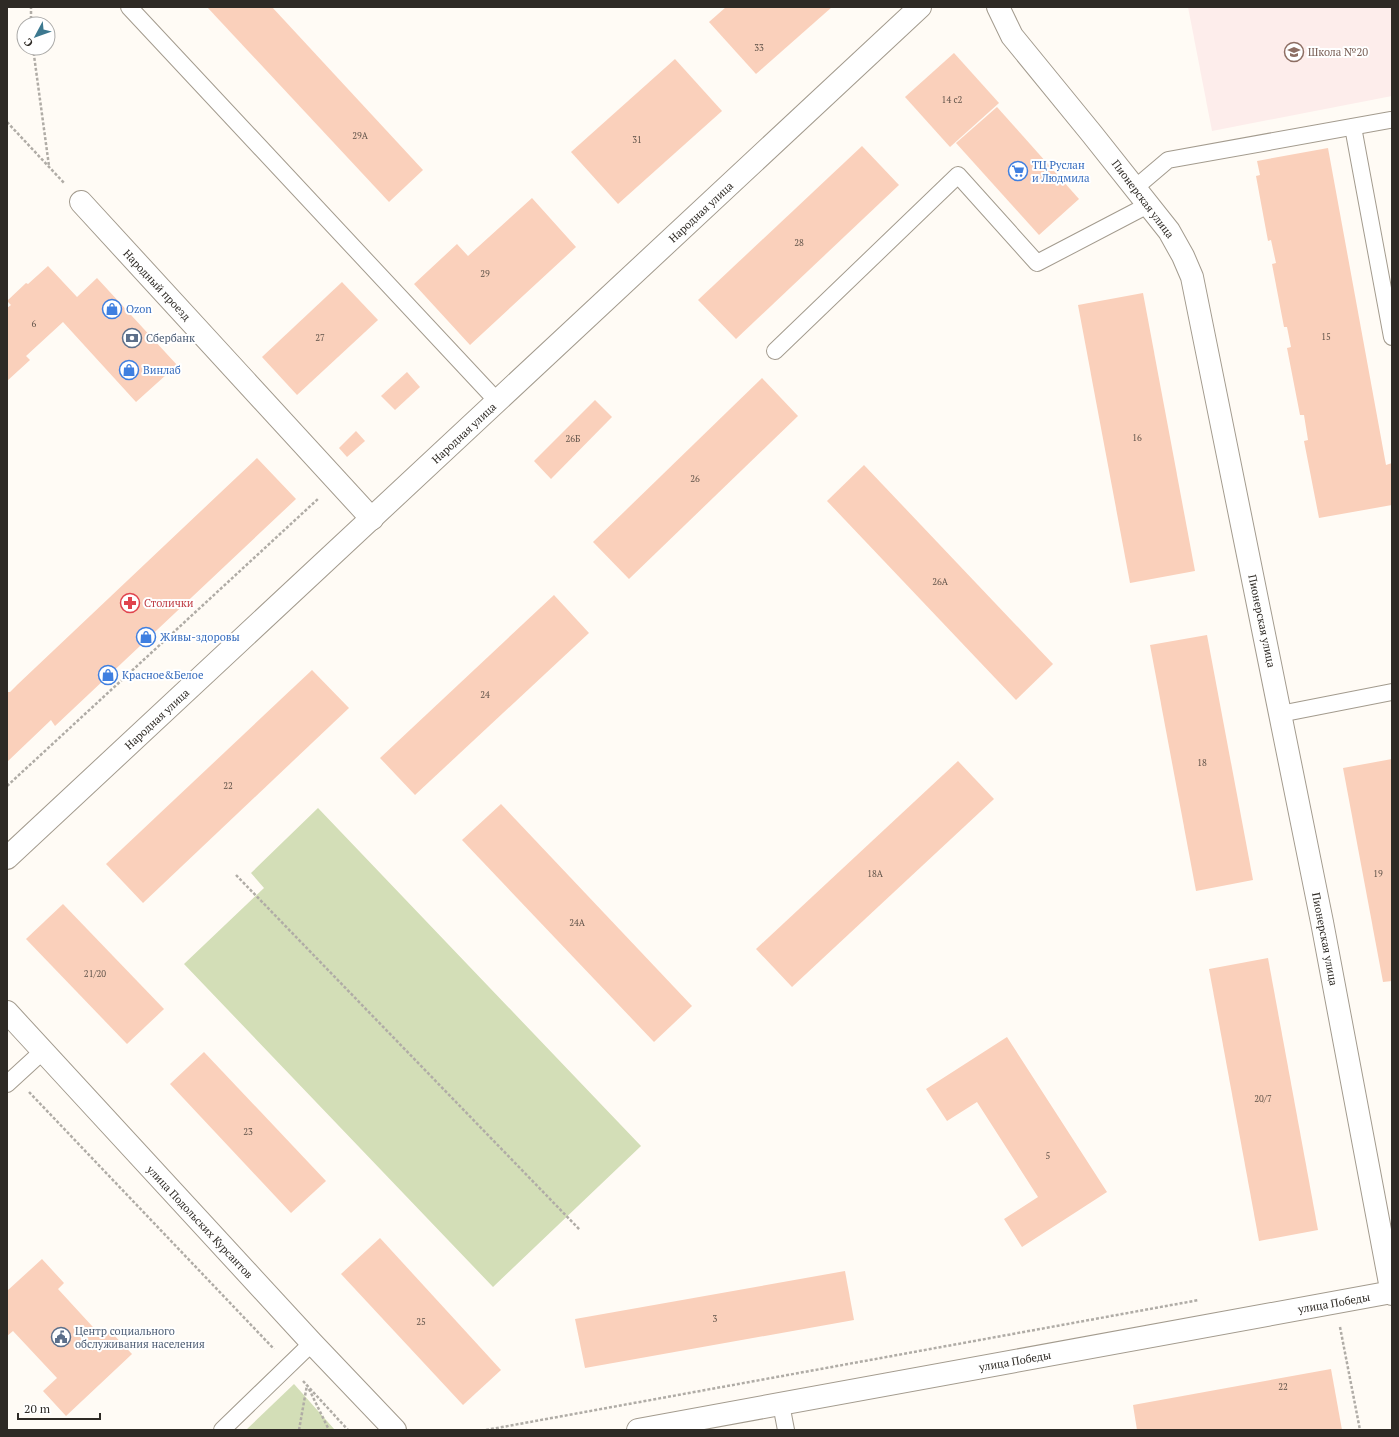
<svg xmlns="http://www.w3.org/2000/svg" width="1399" height="1437" viewBox="0 0 1399 1437" font-family="'PT Serif',serif">
<style>
.education{fill:#fdedeb}
.green{fill:#d3deb7}
.building{fill:#fad0bb}
.lines{fill:none;stroke-linecap:round;stroke-linejoin:round}
.service-casing{stroke:#a39b8e;stroke-width:18}
.minor-casing{stroke:#a39b8e;stroke-width:24}
.tertiary-casing{stroke:#a39b8e;stroke-width:24}
.path{stroke:#b0aca6;stroke-width:2.5;stroke-dasharray:3 2;stroke-linecap:butt}
.service{stroke:#fff;stroke-width:16}
.minor{stroke:#fff;stroke-width:22}
.tertiary{stroke:#fff;stroke-width:22}
.labels{text-anchor:middle;dominant-baseline:central;stroke-width:4;stroke-linejoin:round;paint-order:stroke}
.number-label{font-size:9px;fill:#61544a}
.education-label{font-size:11px;fill:#785e54;stroke:#fff;text-anchor:start}
.shop-label{font-size:11px;fill:#366cbe;stroke:#fff;text-anchor:start}
.street-label{font-size:11px;fill:#2e2a25;stroke:#fff}
.service-label{font-size:11px;fill:#4e5e75;stroke:#fff;text-anchor:start}
.health-label{font-size:11px;fill:#be3a42;stroke:#fff;text-anchor:start}
</style>
<rect width="100%" height="100%" fill="#fffbf5"/>
<polygon class="education" points="1188,7 1392,7 1392,96 1212,131"/>
<g class="green">
<polygon points="318,808 641,1146 493,1287 184,964 264,888 251,873"/>
<polygon points="294,1384 335,1430 246,1430"/>
</g>
<g class="building">
<polygon points="207,7 272,7 423,170 389,202"/>
<polygon points="726,7 832,7 756,74 709,22"/>
<polygon points="954,53 999,103 950,147 905,97"/>
<polygon points="675,59 722,111 618,204 571,152"/>
<polygon points="997,107 1079,199 1039,235 956,143"/>
<polygon points="862,146 899,185 736,339 698,300"/>
<polygon points="1328,148 1386,465 1392,463 1392,505 1319,518 1304,441 1308,440 1304,415 1300,415 1287,348 1291,347 1287,327 1284,327 1272,264 1276,263 1271,240 1268,241 1256,176 1260,175 1257,161"/>
<polygon points="532,198 576,247 470,345 414,284 457,244 468,256"/>
<polygon points="48,266 77,297 97,278 177,365 136,402 63,322 26,356 30,360 7,381 7,308 11,305 7,301 26,283 28,284"/>
<polygon points="342,282 378,320 297,395 262,357"/>
<polygon points="1143,293 1195,571 1130,583 1078,305"/>
<polygon points="407,372 420,387 395,410 381,396"/>
<polygon points="762,378 798,416 629,579 593,542"/>
<polygon points="595,400 612,417 551,479 534,461"/>
<polygon points="356,431 365,441 347,457 339,448"/>
<polygon points="257,458 296,499 55,726 51,720 7,762 7,692 10,692 17,685"/>
<polygon points="864,465 1053,664 1016,700 827,501"/>
<polygon points="554,595 589,633 415,795 380,758"/>
<polygon points="1207,635 1253,880 1196,891 1150,645"/>
<polygon points="312,670 349,708 143,903 106,864"/>
<polygon points="1392,759 1392,981 1383,982 1343,768"/>
<polygon points="958,761 994,799 792,987 756,949"/>
<polygon points="501,804 692,1006 654,1042 462,840"/>
<polygon points="63,904 164,1009 127,1044 26,939"/>
<polygon points="1268,958 1318,1230 1259,1241 1209,969"/>
<polygon points="1007,1037 1107,1192 1022,1247 1004,1219 1038,1197 977,1102 947,1121 926,1089"/>
<polygon points="204,1052 326,1181 291,1213 170,1084"/>
<polygon points="380,1238 501,1370 463,1405 341,1274"/>
<polygon points="42,1259 64,1283 58,1289 103,1338 110,1331 132,1354 66,1416 43,1391 57,1378 13,1331 7,1336 7,1291"/>
<polygon points="845,1271 854,1320 585,1368 575,1319"/>
<polygon points="1331,1369 1342,1430 1137,1430 1133,1405"/>
</g>
<g class="lines">
<g class="service-casing">
<g id="service">
<polyline points="129,7 498,402"/>
<polyline points="1353,127 1392,337"/>
<polyline points="1135,188 1168,160 1390,120"/>
<polyline points="775,351 958,175 1037,263 1148,205"/>
<polyline points="1280,714 1392,692"/>
<polyline points="7,1084 43,1051"/>
<polyline points="781,1404 786,1430"/>
<polyline points="222,1430 312,1343"/>
</g>
</g>
<g class="minor-casing">
<g id="minor">
<polyline points="81,202 372,519"/>
<polyline points="7,858 920,7"/>
<polyline points="7,1012 312,1343 395,1430"/>
<polyline points="638,1430 1392,1292"/>
</g>
</g>
<g class="tertiary-casing">
<polyline id="tertiary" points="998,7 1012,36 1092,134 1169,231 1183,256 1192,277 1322,922 1392,1294"/>
</g>
<g class="path">
<polyline points="31,24 31,7"/>
<polyline points="33,48 49,166"/>
<polyline points="7,122 65,184"/>
<polyline points="7,786 319,498"/>
<polyline points="236,875 580,1230"/>
<polyline points="29,1092 274,1349"/>
<polyline points="1340,1327 1360,1430"/>
<polyline points="303,1381 348,1430"/>
<polyline points="309,1389 329,1430"/>
<polyline points="299,1430 307,1385"/>
<polyline points="486,1430 1199,1300"/>
</g>
<use href="#service" class="service"/>
<use href="#minor" class="minor"/>
<use href="#tertiary" class="tertiary"/>
</g>
<defs>
<g id="school-ring" transform="scale(1)"><circle r="9.5" fill="#fff" stroke="#8d6e63" stroke-width="1.5"/><path d="M0-5L7-2L0 1L-7-2ZM-4 1L0 2.5L4 1V4Q0 6-4 4Z" fill="#8d6e63"/></g>
<g id="supermarket-ring" transform="scale(1)"><circle r="9.5" fill="#fff" stroke="#3f7fe0" stroke-width="1.5"/><path d="M-6-5.5h2.5l.6 2H6L4.5 2H-2.5L-4.4-4H-6ZM-1.5 3.2a1.3 1.3 0 1 0 .1 0ZM3 3.2a1.3 1.3 0 1 0 .1 0Z" fill="#3f7fe0"/></g>
<g id="shop-ring" transform="scale(1)"><circle r="9.5" fill="#fff" stroke="#3f7fe0" stroke-width="1.5"/><path d="M-5-2.5h2.3a2.7 3.5 0 0 1 5.4 0H5L5.5 6h-11ZM-1.5-2.5h3a1.5 2.3 0 0 0-3 0Z" fill="#3f7fe0"/></g>
<g id="bank-ring" transform="scale(1)"><circle r="9.5" fill="#fff" stroke="#5c6f8a" stroke-width="1.5"/><path d="M-6-4H6V4H-6ZM0-2.3a2.3 2.3 0 1 0 0 4.6a2.3 2.3 0 1 0 0-4.6Z" fill="#5c6f8a"/></g>
<g id="pharmacy-ring" transform="scale(1)"><circle r="9.5" fill="#fff" stroke="#e0444e" stroke-width="1.5"/><path d="M-2-6h4v4h4v4h-4v4h-4v-4h-4v-4h4Z" fill="#e0444e"/></g>
<g id="civic-ring" transform="scale(1)"><circle r="9.5" fill="#fff" stroke="#5c6f8a" stroke-width="1.5"/><path d="M-.6-6.5H3V-4.5H.6V-3L4-1V1h2V6H-6V1h2V-1L-.6-3ZM-1.2 2.5V6h2.4V2.5Z" fill="#5c6f8a"/></g>
</defs>
<g fill-rule="evenodd">
<use href="#school-ring" x="1294" y="52"/>
<use href="#supermarket-ring" x="1018" y="171"/>
<use href="#shop-ring" x="112" y="309"/>
<use href="#bank-ring" x="132" y="338"/>
<use href="#shop-ring" x="129" y="370"/>
<use href="#pharmacy-ring" x="130" y="603"/>
<use href="#shop-ring" x="146" y="637"/>
<use href="#shop-ring" x="108" y="675"/>
<use href="#civic-ring" x="61" y="1337"/>
</g>
<g class="labels">
<g class="number-label">
<text x="759" y="48">33</text>
<text x="952" y="100">14 с2</text>
<text x="360" y="136">29А</text>
<text x="637" y="140">31</text>
<text x="799" y="243">28</text>
<text x="485" y="274">29</text>
<text x="34" y="324">6</text>
<text x="1326" y="337">15</text>
<text x="320" y="338">27</text>
<text x="1137" y="438">16</text>
<text x="573" y="439">26Б</text>
<text x="695" y="479">26</text>
<text x="940" y="582">26А</text>
<text x="485" y="695">24</text>
<text x="1202" y="763">18</text>
<text x="228" y="786">22</text>
<text x="875" y="874">18А</text>
<text x="1378" y="874">19</text>
<text x="577" y="923">24А</text>
<text x="95" y="974">21/20</text>
<text x="1263" y="1099">20/7</text>
<text x="248" y="1132">23</text>
<text x="1048" y="1156">5</text>
<text x="715" y="1319">3</text>
<text x="421" y="1322">25</text>
<text x="1283" y="1387">22</text>
</g>
<g class="education-label">
<text x="1308" y="52">Школа №20</text>
</g>
<g class="shop-label">
<text x="1032" y="165">ТЦ Руслан<tspan x="1032" dy="13">и Людмила</tspan></text>
<text x="126" y="309">Ozon</text>
<text x="143" y="370">Винлаб</text>
<text x="160" y="637">Живы-здоровы</text>
<text x="122" y="675">Красное&amp;Белое</text>
</g>
<g class="street-label">
<text transform="translate(1143 199) rotate(53)">Пионерская улица</text>
<text transform="translate(701 212) rotate(-43)">Народная улица</text>
<text transform="translate(157 285) rotate(47)">Народный проезд</text>
<text transform="translate(464 433) rotate(-43)">Народная улица</text>
<text transform="translate(1262 621) rotate(78)">Пионерская улица</text>
<text transform="translate(157 719) rotate(-43)">Народная улица</text>
<text transform="translate(1325 939) rotate(79)">Пионерская улица</text>
<text transform="translate(200 1222) rotate(47)">улица Подольских Курсантов</text>
<text transform="translate(1334 1303) rotate(-10)">улица Победы</text>
<text transform="translate(1015 1361) rotate(-10)">улица Победы</text>
</g>
<g class="service-label">
<text x="146" y="338">Сбербанк</text>
<text x="75" y="1331">Центр социального<tspan x="75" dy="13">обслуживания населения</tspan></text>
</g>
<g class="health-label">
<text x="144" y="603">Столички</text>
</g>
</g>
<rect width="1399" height="1437" fill="none" stroke="#2e2a25" stroke-width="16"/>
<g transform="translate(36 36) rotate(229)"><circle r="19" fill="#ffffff" stroke="#abaaa8"/>
<path d="M0-3L7 15L0 10L-7 15Z" fill="#3c788f"/>
<text y="-6" font-size="11" font-weight="bold" text-anchor="middle" fill="#2e2a25">С</text>
</g>
<path d="M18 1413v6h82v-6" fill="none" stroke="#2e2a25" stroke-width="2"/>
<text x="24" y="1413" font-size="12" fill="#2e2a25" stroke="#ffffff" stroke-width="3" paint-order="stroke">20 m</text>
</svg>
